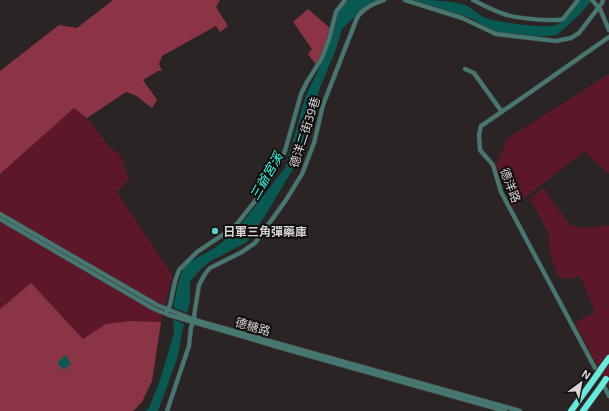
<svg xmlns="http://www.w3.org/2000/svg" width="609" height="411" viewBox="0 0 609 411" font-family="'Exo 2','Noto Sans TC',sans-serif">
<style>
.green{fill:#5c1828}
.forest{fill:#8b3446}
.water{fill:#085952}
.pier{fill:#2b2425}
.lines{fill:none;stroke-linecap:round;stroke-linejoin:round}
.minor-casing{stroke:#474041;stroke-width:5}
.highway-casing{stroke:#474041;stroke-width:7}
.minor{stroke:#477771;stroke-width:4}
.highway{stroke:#66eadb;stroke-width:6}
.highway-bridge-casing{stroke:#474041;stroke-width:7;stroke-linecap:butt}
.highway-bridge{stroke:#66eadb;stroke-width:6}
.poi-dot{fill:#58cec0;stroke:#110e0e;stroke-width:1.5}
.labels{text-anchor:middle;dominant-baseline:central;stroke-width:4;stroke-linejoin:round;paint-order:stroke}
.street-label{font-size:12px;fill:#d9d4d5;stroke:#110e0e}
.poi-label{font-size:12px;font-weight:bold;fill:#d9d4d5;stroke:#110e0e;text-anchor:start}
.water-label{font-size:13px;font-style:italic;fill:#35fae7;stroke:#110e0e}
</style>
<rect width="100%" height="100%" fill="#2b2425"/>
<g class="green">
<polygon points="609,74 609,174 595,162 585,151 513,207 496,165 507,139"/>
<path d="M 74,108 L 87,118 L 112,150 L 120,154 L 129,179 L 117,192 L 173,276 C 167,291 165,307 161,322 L 130,321 L 106,324 L 83,339 L 31,283 L 0,309 L 0,173 Z"/>
<path d="M 543,188 L 570,225 C 582,229 596,228 609,225 L 609,384 L 608,386 L 575,323 L 595,312 L 580,276 L 569,279 L 558,277 L 549,249 L 548,232 L 530,199 Z"/>
</g>
<g class="forest">
<polygon points="113,0 220,0 216,7 228,26 220,32 216,26 162,56 159,64 162,71 158,71 143,80 157,100 152,108 135,95 126,92 87,118 74,108 0,174 0,71 59,25 77,28"/>
<polygon points="308,9 331,29 317,66 308,54 312,49 293,22"/>
<polygon points="31,283 83,339 106,324 130,321 161,322 152,381 142,402 133,411 0,411 0,309"/>
</g>
<g class="water">
<polygon points="349,0 377,0 364,8 342,29 336,49 321,85 308,123 305,141 296,164 263,219 247,242 209,262 199,271 190,282 190,302 182,332 178,356 158,411 145,411 149,408 160,380 174,333 173,308 178,284 184,266 188,263 213,249 235,232 285,168 306,95 319,69 337,16 344,3"/>
<path d="M 413,0 C 431,0 448,0 465,5 C 472,8 478,15 486,18 C 496,22 547,29 556,25 C 567,20 572,9 579,0 L 592,0 L 581,13 L 557,35 L 532,37 L 499,33 L 487,28 L 473,19 Z"/>
<polygon points="65,355 71,363 64,370 57,363"/>
</g>
<polygon class="pier" points="172,307 190,314 186,325 172,319"/>
<g class="lines">
<g class="minor-casing">
<g id="minor">
<polyline points="405,0 462,18 496,34 556,41 571,38 579,33 602,3 603,0"/>
<path d="M 473,0 C 483,5 494,11 504,14 C 515,18 553,22 563,19 L 578,0"/>
<polyline points="592,0 600,9 609,30"/>
<polyline points="465,69 474,73 502,112"/>
<polyline points="0,214 157,305 195,320 520,411"/>
<polyline points="0,219 154,309 169,315 285,349 505,411"/>
<polyline points="167,311 170,305 175,281 179,270 197,252 230,230 236,225 255,201 277,167 285,151 301,94 307,82 322,58 329,39 336,12 345,0"/>
<polyline points="595,368 501,192 493,165 480,150 479,135 481,126 532,91 609,37"/>
<polyline points="605,388 609,396"/>
<path d="M 167,411 L 189,346 L 191,327 L 195,320 L 194,316 L 199,285 L 205,274 L 210,268 L 242,252 L 255,243 L 286,200 L 302,174 L 314,143 L 323,105 L 357,18 C 362,9 375,3 384,0"/>
</g>
</g>
<g class="highway-casing">
<g id="highway">
<polyline points="601,369 609,358"/>
<polyline points="571,411 597,375"/>
<polyline points="583,411 602,385"/>
</g>
</g>
<use href="#minor" class="minor"/>
<use href="#highway" class="highway"/>
<g class="highway-bridge-casing">
<g id="highway-bridge">
<polyline points="597,375 601,369"/>
<polyline points="602,385 606,379"/>
</g>
</g>
<use href="#highway-bridge" class="highway-bridge"/>
</g>
<circle class="poi-dot" cx="215" cy="231" r="4"/>
<g class="labels">
<g class="street-label">
<text transform="translate(304 132) rotate(-72)">德洋二街39巷</text>
<text transform="translate(511 185) rotate(69)">德洋路</text>
<text transform="translate(253 326) rotate(16)">德糖路</text>
</g>
<g class="poi-label">
<text x="223" y="231">日軍三角彈藥庫</text>
</g>
<g class="water-label">
<text transform="translate(266 176) rotate(-60)">三爺宮溪</text>
</g>
</g>
<g transform="translate(581 383) rotate(32)" stroke="#110e0e" stroke-width="3" paint-order="stroke">
<path d="M0-3L7 15L0 10L-7 15Z" fill="#d9d4d5"/>
<text y="-6" font-size="11" font-weight="bold" text-anchor="middle" fill="#d9d4d5">N</text>
</g>
</svg>
